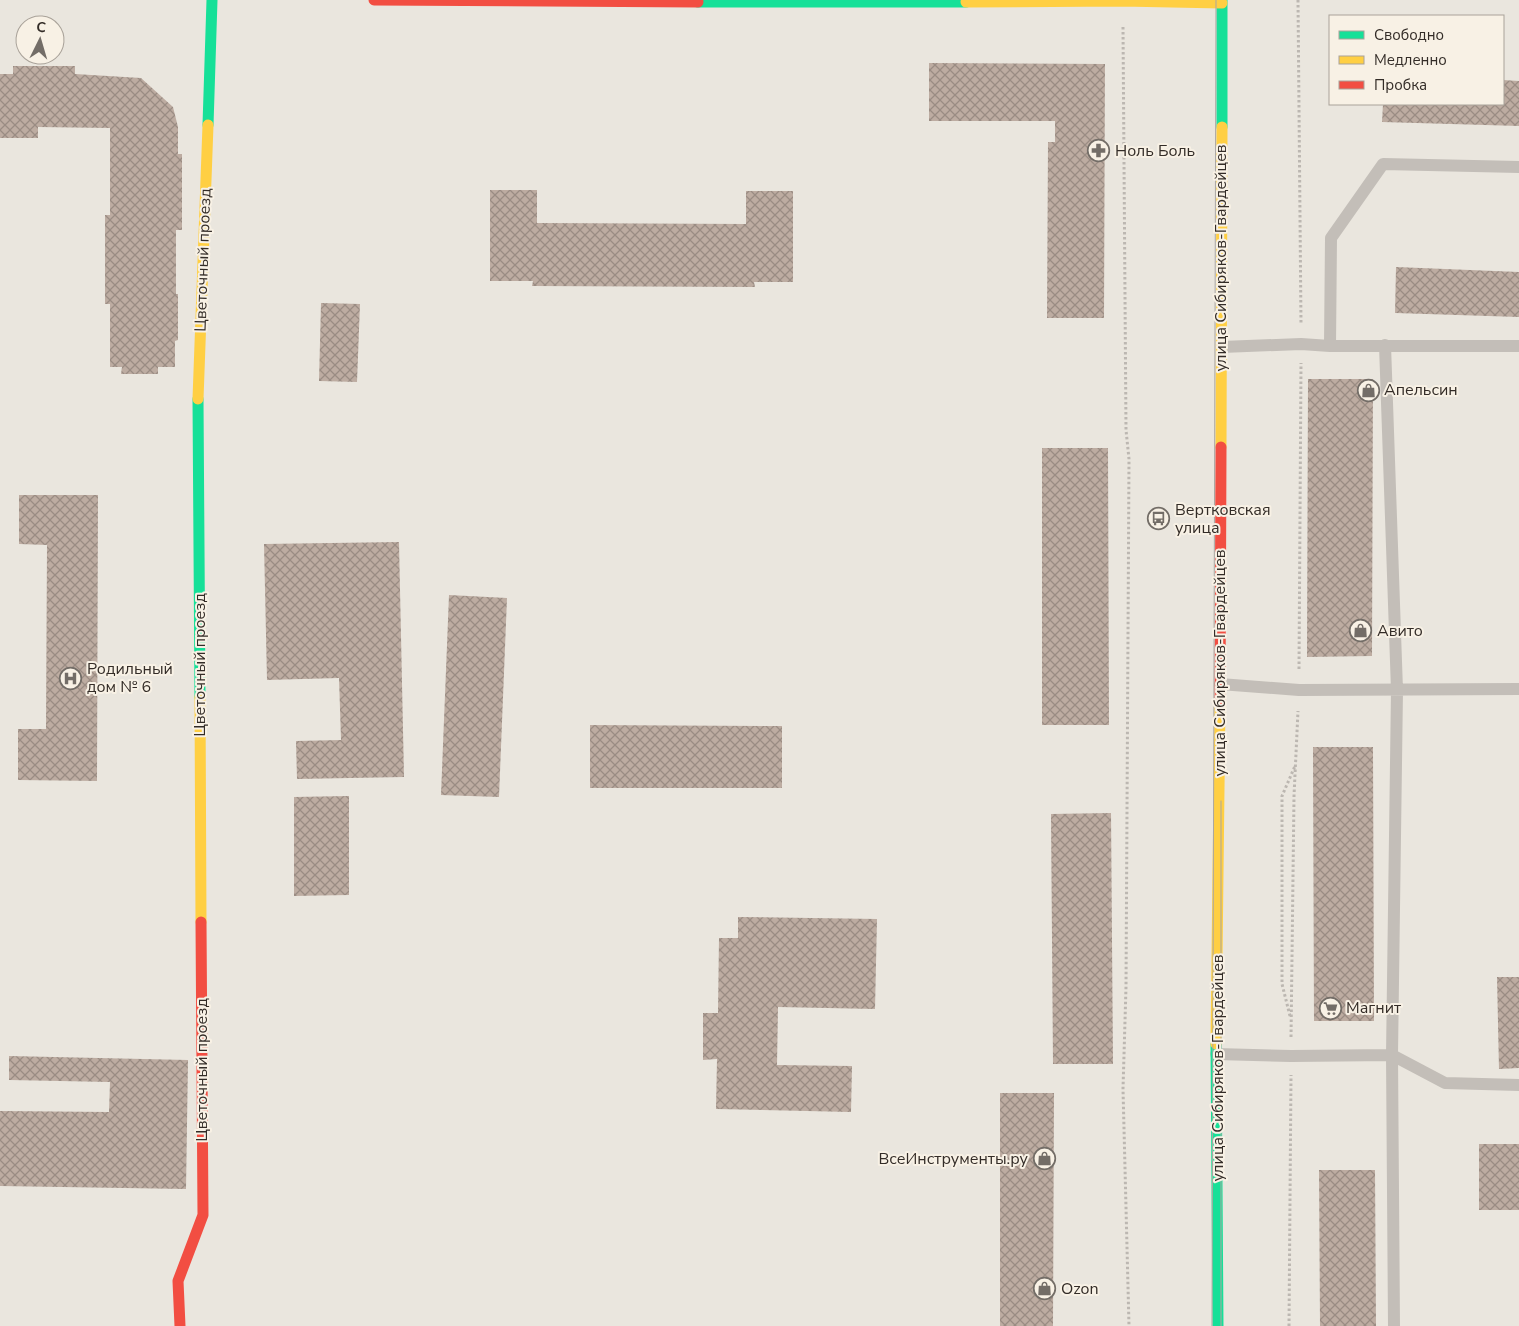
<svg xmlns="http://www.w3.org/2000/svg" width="1519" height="1326" viewBox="0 0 1519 1326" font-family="'Nunito Sans',sans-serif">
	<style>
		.building { fill: url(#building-cross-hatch) }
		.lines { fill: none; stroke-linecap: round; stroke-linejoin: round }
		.path { stroke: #bcb7b1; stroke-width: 3; stroke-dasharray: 2.5 2.5; stroke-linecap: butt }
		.lane { stroke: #c3beb8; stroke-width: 12 }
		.fast { stroke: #16e098; stroke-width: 11 }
		.slow { stroke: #ffcf43; stroke-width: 11 }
		.jam { stroke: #f24e42; stroke-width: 11 }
		.tram { stroke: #aba7a2; stroke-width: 1 }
		.labels { text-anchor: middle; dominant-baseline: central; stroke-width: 4; stroke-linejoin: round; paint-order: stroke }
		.poi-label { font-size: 16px; fill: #332c27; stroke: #f8f1e5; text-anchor: start }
		.street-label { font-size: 16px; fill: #332c27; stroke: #f8f1e5 }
	</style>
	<defs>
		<pattern id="building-cross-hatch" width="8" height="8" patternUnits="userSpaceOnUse" patternTransform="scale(1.25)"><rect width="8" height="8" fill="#bdaca1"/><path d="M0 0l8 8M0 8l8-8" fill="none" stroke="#9a8c83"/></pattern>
	</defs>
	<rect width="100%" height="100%" fill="#eae6de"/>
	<path class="building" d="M929 63 1105 64 1104 318H1047L1048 142H1055V121H929Z
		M13 66H75V74L141 78 173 107 178 127V154H182V230H176V294H178V340L175 341V367H158V374H121L122 367H110V304H105V215H110V128L38 127V138H0V74H13Z
		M1503 80 1519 81V126L1382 122 1383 104H1503Z
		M490 190H537V223L746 224V191H793V282H754L755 287 532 286 533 281H490Z
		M1396 267 1519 272V317L1395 313Z
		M321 303 360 304 357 382 319 381Z
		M1308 379H1373L1372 656 1307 657Z
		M1042 448H1108L1109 725H1042Z
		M19 495H98L97 781 18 780V729H46L47 545 19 544Z
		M399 542 404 777 297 779 296 741 341 740 339 678 267 680 264 544Z
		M449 595 507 598 499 797 441 795Z
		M590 725 782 726V788H590Z
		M1313 747H1373L1374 1021H1314Z
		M349 796V895L294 896V797Z
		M1111 813 1113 1064H1053L1051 814Z
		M738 917 877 919 875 1009 778 1007 777 1065 852 1066 851 1112 716 1109 717 1059 703 1060V1013H718L719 938H738Z
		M1497 977H1519V1068L1499 1069Z
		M9 1056 188 1060 186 1189 0 1186V1111L109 1112 110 1082 9 1080Z
		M1000 1093H1054L1053 1326H1000Z
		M1479 1144H1519V1210H1479Z
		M1319 1170H1375L1376 1326H1320Z"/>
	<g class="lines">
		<path class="path" d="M1298 0 1301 324
			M1123 27 1126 430 1129 459 1126 987 1123 1089 1129 1326
			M1299 669 1301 363
			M1290 1016 1282 984V796L1295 766
			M1291 1037 1294 796 1298 711
			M1289 1326 1291 1075"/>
		<path class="lane" d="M1385 345 1397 690 1392 1055 1394 1326
			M1330 346 1331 238 1383 164 1519 167
			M1222 347 1301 344 1330 346H1519
			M1220 684 1299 690 1519 689
			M1216 1054 1291 1056 1392 1055 1445 1083 1519 1085"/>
		<path class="fast" d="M698 2H966
			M208 125 212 0
			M1222 127V0
			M198 399 200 697
			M1216 1044 1218 1326"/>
		<path class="slow" d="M966 2 1122 1 1222 3
			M198 399 208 125
			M1221 447 1222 127
			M200 697 201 922
			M1216 1044 1220 703"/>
		<path class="jam" d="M374 0 698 2
			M1220 703 1221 447
			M180 1326 178 1281 203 1215 201 922"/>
		<path class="tram" d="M1221 801V1326
			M1212 1326 1216 0"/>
	</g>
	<defs>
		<symbol id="pharmacy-ring" viewBox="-11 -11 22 22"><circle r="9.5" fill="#f8f1e5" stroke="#736d67" stroke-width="1.5"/><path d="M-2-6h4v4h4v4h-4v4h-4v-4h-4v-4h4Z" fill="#736d67"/></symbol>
		<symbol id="shop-ring" viewBox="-11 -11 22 22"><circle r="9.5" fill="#f8f1e5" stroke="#736d67" stroke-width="1.5"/><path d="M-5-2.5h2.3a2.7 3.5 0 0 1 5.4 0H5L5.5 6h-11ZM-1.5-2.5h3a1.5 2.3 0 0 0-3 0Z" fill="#736d67"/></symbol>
		<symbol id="bus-ring" viewBox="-11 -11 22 22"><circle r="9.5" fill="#f8f1e5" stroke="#736d67" stroke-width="1.5"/><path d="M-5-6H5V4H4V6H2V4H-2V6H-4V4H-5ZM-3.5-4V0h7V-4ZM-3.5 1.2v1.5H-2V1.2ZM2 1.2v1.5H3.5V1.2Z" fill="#736d67"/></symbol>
		<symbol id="hospital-ring" viewBox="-11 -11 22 22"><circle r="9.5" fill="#f8f1e5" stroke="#736d67" stroke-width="1.5"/><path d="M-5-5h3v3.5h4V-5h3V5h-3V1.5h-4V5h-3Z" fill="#736d67"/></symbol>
		<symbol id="supermarket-ring" viewBox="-11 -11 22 22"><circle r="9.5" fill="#f8f1e5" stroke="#736d67" stroke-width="1.5"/><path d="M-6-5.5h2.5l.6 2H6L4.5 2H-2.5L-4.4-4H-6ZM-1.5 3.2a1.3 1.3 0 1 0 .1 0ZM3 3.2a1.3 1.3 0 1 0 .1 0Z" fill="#736d67"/></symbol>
	</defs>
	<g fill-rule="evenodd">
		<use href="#pharmacy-ring" x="1086" y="138" width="25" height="25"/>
		<use href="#shop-ring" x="1356" y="378" width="25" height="25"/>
		<use href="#bus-ring" x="1146" y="506" width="25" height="25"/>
		<use href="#shop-ring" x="1348" y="618" width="25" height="25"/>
		<use href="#hospital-ring" x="58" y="666" width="25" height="25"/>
		<use href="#supermarket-ring" x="1318" y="996" width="25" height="25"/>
		<use href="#shop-ring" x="1032" y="1146" width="25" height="25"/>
		<use href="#shop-ring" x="1032" y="1276" width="25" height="25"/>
	</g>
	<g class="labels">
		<g class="poi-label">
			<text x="1115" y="151">Ноль Боль</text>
			<text x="1384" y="390">Апельсин</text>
			<text x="1175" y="510">Вертковская<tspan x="1175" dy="18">улица</tspan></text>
			<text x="1377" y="631">Авито</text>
			<text x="87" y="669">Родильный<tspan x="87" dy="18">дом № 6</tspan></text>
			<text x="1346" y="1008">Магнит</text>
			<text x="1028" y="1159" text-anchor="end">ВсеИнструменты.ру</text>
			<text x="1061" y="1289">Ozon</text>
		</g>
		<g class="street-label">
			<text transform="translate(1221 258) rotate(-90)">улица Сибиряков-Гвардейцев</text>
			<text transform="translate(203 260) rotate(-88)">Цветочный проезд</text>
			<text transform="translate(1220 663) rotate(-90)">улица Сибиряков-Гвардейцев</text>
			<text transform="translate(200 665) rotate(-90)">Цветочный проезд</text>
			<text transform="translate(1218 1068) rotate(-90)">улица Сибиряков-Гвардейцев</text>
			<text transform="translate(202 1070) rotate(-90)">Цветочный проезд</text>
		</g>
	</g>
	<rect x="1329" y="15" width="175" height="90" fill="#f8f1e5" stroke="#a9a299"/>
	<rect x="1339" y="31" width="25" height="8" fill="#16e098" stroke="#a9a299"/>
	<text x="1374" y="40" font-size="15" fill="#332c27">Свободно</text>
	<rect x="1339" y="56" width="25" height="8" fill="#ffcf43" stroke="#a9a299"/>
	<text x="1374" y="65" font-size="15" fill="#332c27">Медленно</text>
	<rect x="1339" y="81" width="25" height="8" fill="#f24e42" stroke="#a9a299"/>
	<text x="1374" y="90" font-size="15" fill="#332c27">Пробка</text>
	<g transform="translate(40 40) rotate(5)"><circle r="24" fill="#f8f1e5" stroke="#a9a299"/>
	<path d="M0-4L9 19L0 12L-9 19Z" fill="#736d67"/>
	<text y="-8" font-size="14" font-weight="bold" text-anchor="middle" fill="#332c27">С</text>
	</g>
</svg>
